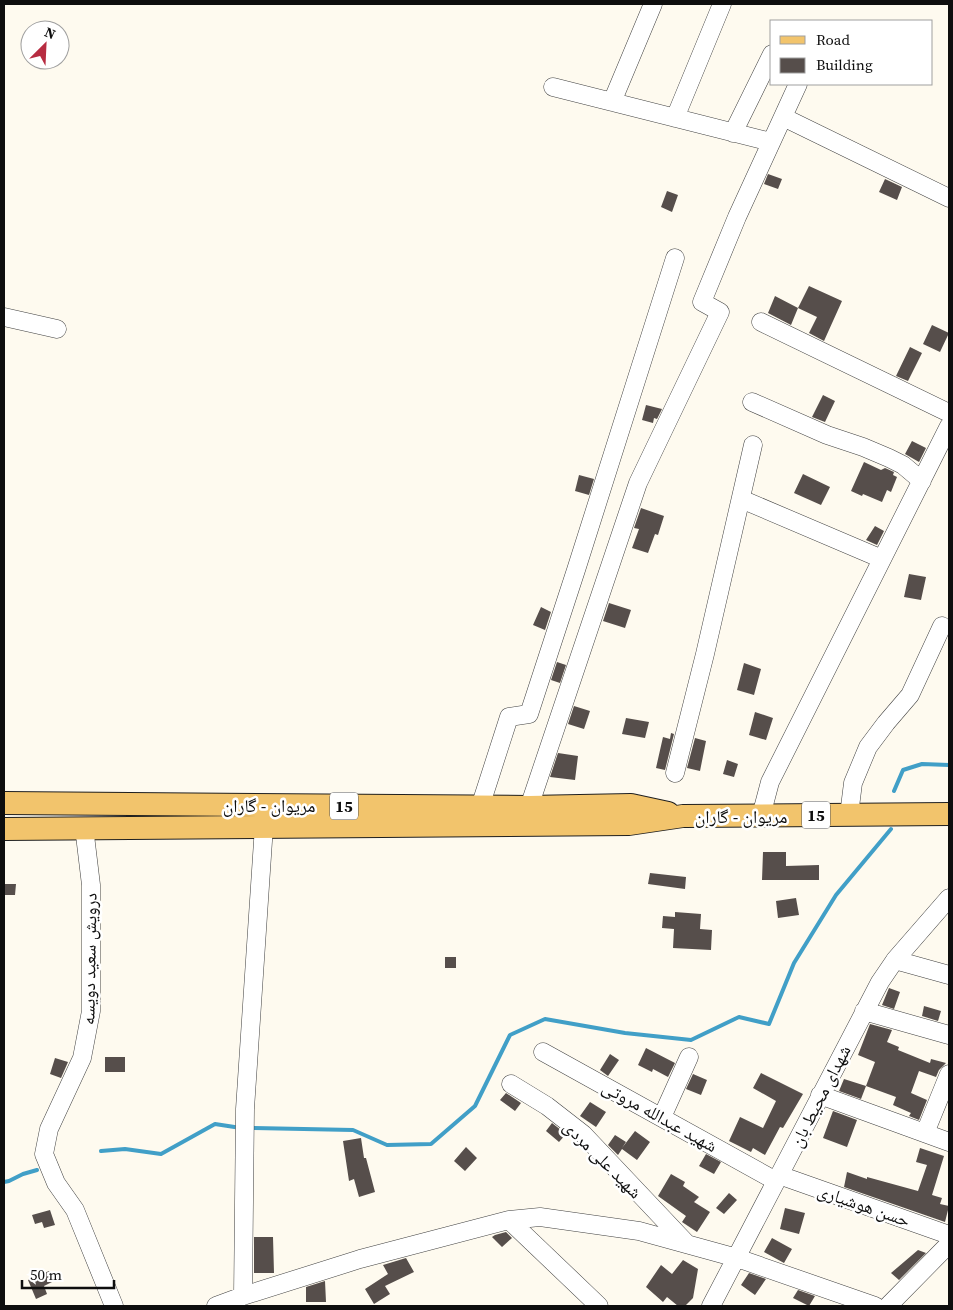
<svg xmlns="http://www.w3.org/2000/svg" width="953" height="1310" viewBox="0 0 953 1310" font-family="'Source Serif 4','Noto Naskh Arabic',serif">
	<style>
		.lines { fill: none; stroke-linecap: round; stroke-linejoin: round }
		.stream { stroke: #419fc7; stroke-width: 4 }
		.building { fill: #564e4b }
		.minor-casing { stroke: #414141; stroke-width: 19 }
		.major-casing { stroke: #1f1f1f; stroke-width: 24 }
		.minor { stroke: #fff; stroke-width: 18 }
		.major { stroke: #f2c46c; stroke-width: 22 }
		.labels { text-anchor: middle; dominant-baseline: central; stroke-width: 5; stroke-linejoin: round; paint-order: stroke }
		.shield { fill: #fff; stroke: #565656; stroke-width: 1 }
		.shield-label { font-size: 16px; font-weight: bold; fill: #0e0e0e }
		.street-label { font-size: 18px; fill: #0e0e0e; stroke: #fff }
	</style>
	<rect width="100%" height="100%" fill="#fefaef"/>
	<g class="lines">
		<path class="stream" d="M894 791 903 770 922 764 949 765
			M250 1128 353 1130 387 1145 431 1144 475 1106 510 1035 545 1019 625 1033 691 1040 739 1017 769 1024 794 963 836 895 891 829
			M101 1151 125 1149 161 1154 215 1124 241 1128
			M4 1182 9 1181 23 1174 37 1170"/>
	</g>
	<path class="building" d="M768 174 782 179 778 189 764 184Z
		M885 179 902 187 897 200 879 192Z
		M667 191 678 195 672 212 661 207Z
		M809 286 842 301 824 341 809 333 817 317 798 308Z
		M775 296 798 308 791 325 768 313Z
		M932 325 949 333 940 352 923 344Z
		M910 347 922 353 908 381 896 376Z
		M823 395 835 401 825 422 812 417Z
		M646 405 662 409 657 419 654 418 653 423 642 420Z
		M912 441 926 448 919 462 905 454Z
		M864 462 881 470 885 468 894 472 893 475 897 477 891 492 887 490 882 502 863 494 862 496 851 491Z
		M803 474 830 487 821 505 794 493Z
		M579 475 594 479 589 495 575 491Z
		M641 508 664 516 658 535 655 534 648 553 632 548 639 529 634 528Z
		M875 526 884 531 877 545 866 540Z
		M909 574 926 577 921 600 904 597Z
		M609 603 631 610 625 628 603 621Z
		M541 607 551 612 545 630 533 625Z
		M557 662 566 665 560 683 551 680Z
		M744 663 761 669 754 695 737 690Z
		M574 706 590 711 584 729 568 724Z
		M755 712 773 718 766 740 749 735Z
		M626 718 649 722 645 738 622 734Z
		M671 733 674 734 665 770 656 768 663 737 670 739Z
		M695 738 706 741 700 771 687 768Z
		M558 753 578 756 575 780 550 777Z
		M727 760 738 764 734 777 723 774Z
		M763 852H786V866L819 865V880H762Z
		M650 873 686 877 685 889 648 884Z
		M4 884H16L15 895H4Z
		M796 898 799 915 778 918 776 901Z
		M675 912 701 914 700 929 712 930 711 950 673 948 674 929 662 928 663 916 675 917Z
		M445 957H456V968H445Z
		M889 988 900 992 894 1009 882 1005Z
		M924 1006 941 1011 938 1021 922 1016Z
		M870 1024 892 1030 887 1042 899 1047 898 1050 930 1063 931 1059 946 1063 939 1070 936 1077 919 1071 911 1093 927 1100 919 1120 909 1116 911 1113 893 1105 896 1097 866 1086 875 1062 858 1055Z
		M646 1048 675 1063 668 1077 653 1069 652 1072 638 1065Z
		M610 1054 619 1060 608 1076 600 1070Z
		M105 1057H125V1072H105Z
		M55 1058 68 1062 61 1078 50 1074Z
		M761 1073 803 1094 783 1128 780 1127 765 1155 753 1148 751 1152 729 1141 740 1117 763 1128 776 1101 753 1088Z
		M693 1074 707 1080 701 1095 686 1089Z
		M844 1079 866 1086 861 1099 839 1091Z
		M506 1093 521 1103 515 1111 500 1100Z
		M590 1102 606 1112 596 1127 580 1116Z
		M833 1111 857 1120 847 1147 823 1138Z
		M552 1123 566 1134 559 1142 546 1131Z
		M635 1131 650 1142 637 1160 622 1149 618 1155 608 1145 615 1135 626 1142 622 1148Z
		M361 1138 364 1158H366L375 1192 359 1197 354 1179 349 1181 343 1141Z
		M466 1147 477 1158 465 1171 454 1161Z
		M920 1148 944 1156 932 1195 942 1198 940 1204 949 1206 945 1222 844 1187 847 1172 867 1179V1177L918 1191 927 1165 916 1162Z
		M706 1154 721 1162 714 1174 699 1166Z
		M671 1174 685 1182 683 1186 699 1197 694 1202 710 1212 697 1232 682 1222 686 1216 658 1196Z
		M729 1193 737 1200 724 1214 716 1208Z
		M785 1208 805 1213 799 1234 780 1229Z
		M50 1210 55 1225 44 1228 42 1222 35 1224 32 1215Z
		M506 1232 512 1238 502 1247 492 1237 495 1235Z
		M254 1237H273L274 1273H254Z
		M772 1238 792 1249 784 1263 764 1252Z
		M918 1250 926 1253 899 1280 891 1273Z
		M406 1258 414 1272 385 1286 390 1294 374 1304 365 1289 388 1274 383 1265Z
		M683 1260 698 1269 693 1298 685 1306H678L667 1297 663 1302 646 1287 661 1265 672 1274Z
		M49 1271 54 1281 44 1286 47 1294 36 1299 28 1280Z
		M749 1273 766 1279 755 1295 741 1285Z
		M325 1281 326 1302H306V1287Z
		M798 1290 815 1296 809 1306 793 1298Z"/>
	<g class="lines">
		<defs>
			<path id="minor" d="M553 87 771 142
				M612 102 653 4
				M783 117 949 198
				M675 118 722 4
				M733 133 772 54
				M4 317 57 329
				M761 322 949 413
				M752 402 827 435 863 447 889 458 903 465 922 481
				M741 499 882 559
				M675 773 705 654 753 445
				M480 807 509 717 529 714 576 570 675 258
				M529 807 638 483 720 312 702 302 737 217 798 84
				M849 815 853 783 868 747 886 723 910 695 942 626
				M761 816 770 782 949 426
				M84 827 91 885V1011L82 1058 49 1129 44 1154 56 1183 75 1210 114 1306
				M895 960 949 975
				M864 1011 949 1035
				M543 1052 776 1181
				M511 1084 547 1106 583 1134 687 1244
				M820 1095 949 1142
				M662 1117 689 1057
				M925 1133 949 1074
				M779 1175 949 1235
				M509 1220 599 1306
				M243 1296 245 1109 264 826
				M216 1306 243 1296 360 1259 509 1220 540 1217 639 1231 737 1258 875 1306
				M711 1306 880 982 895 960 949 898
				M888 1306 949 1244"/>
			<path id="major" d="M4 803 529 807 631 805 668 813
				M4 829 629 824 683 816 949 814"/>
		</defs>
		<use href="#minor" class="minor-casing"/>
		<use href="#major" class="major-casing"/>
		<use href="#minor" class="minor"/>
		<use href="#major" class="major"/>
	</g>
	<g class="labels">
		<g class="shield">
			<rect x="330" y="792.5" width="28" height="27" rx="4"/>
			<rect x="802" y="801.5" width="28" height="27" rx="4"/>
		</g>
		<g class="shield-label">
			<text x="344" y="806">15</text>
			<text x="816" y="815">15</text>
		</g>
		<g class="street-label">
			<text x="269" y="805">مریوان - گاران</text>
			<text x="741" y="816">مریوان - گاران</text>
			<text transform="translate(89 959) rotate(-89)">درویش سعید دویسه</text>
			<text transform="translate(820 1096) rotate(-63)">شهدای محیط بان</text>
			<text transform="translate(660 1116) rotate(29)">شهید عبدالله مروتی</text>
			<text transform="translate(603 1159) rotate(45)">شهید علی مردی</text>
			<text transform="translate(864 1205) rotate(19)">حسن هوشیاری</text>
		</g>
	</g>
	<rect width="953" height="1310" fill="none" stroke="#0e0e0e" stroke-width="10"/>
	<rect x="770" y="20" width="162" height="65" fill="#ffffff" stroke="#9f9f9f"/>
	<rect x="780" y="36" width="25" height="8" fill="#f2c46c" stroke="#9f9f9f"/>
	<text x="816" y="45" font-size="15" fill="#0e0e0e">Road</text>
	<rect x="780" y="58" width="25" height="15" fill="#564e4b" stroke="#9f9f9f"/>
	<text x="816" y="70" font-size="15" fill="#0e0e0e">Building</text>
	<g transform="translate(45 45) rotate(24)"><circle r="24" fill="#ffffff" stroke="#9f9f9f"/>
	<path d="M0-4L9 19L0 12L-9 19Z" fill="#b72c41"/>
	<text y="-8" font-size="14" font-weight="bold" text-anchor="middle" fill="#0e0e0e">N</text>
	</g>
	<path d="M22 1280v8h92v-8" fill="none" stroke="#0e0e0e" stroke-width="2.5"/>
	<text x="30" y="1280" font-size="15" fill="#0e0e0e" stroke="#ffffff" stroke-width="4" paint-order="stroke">50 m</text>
</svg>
